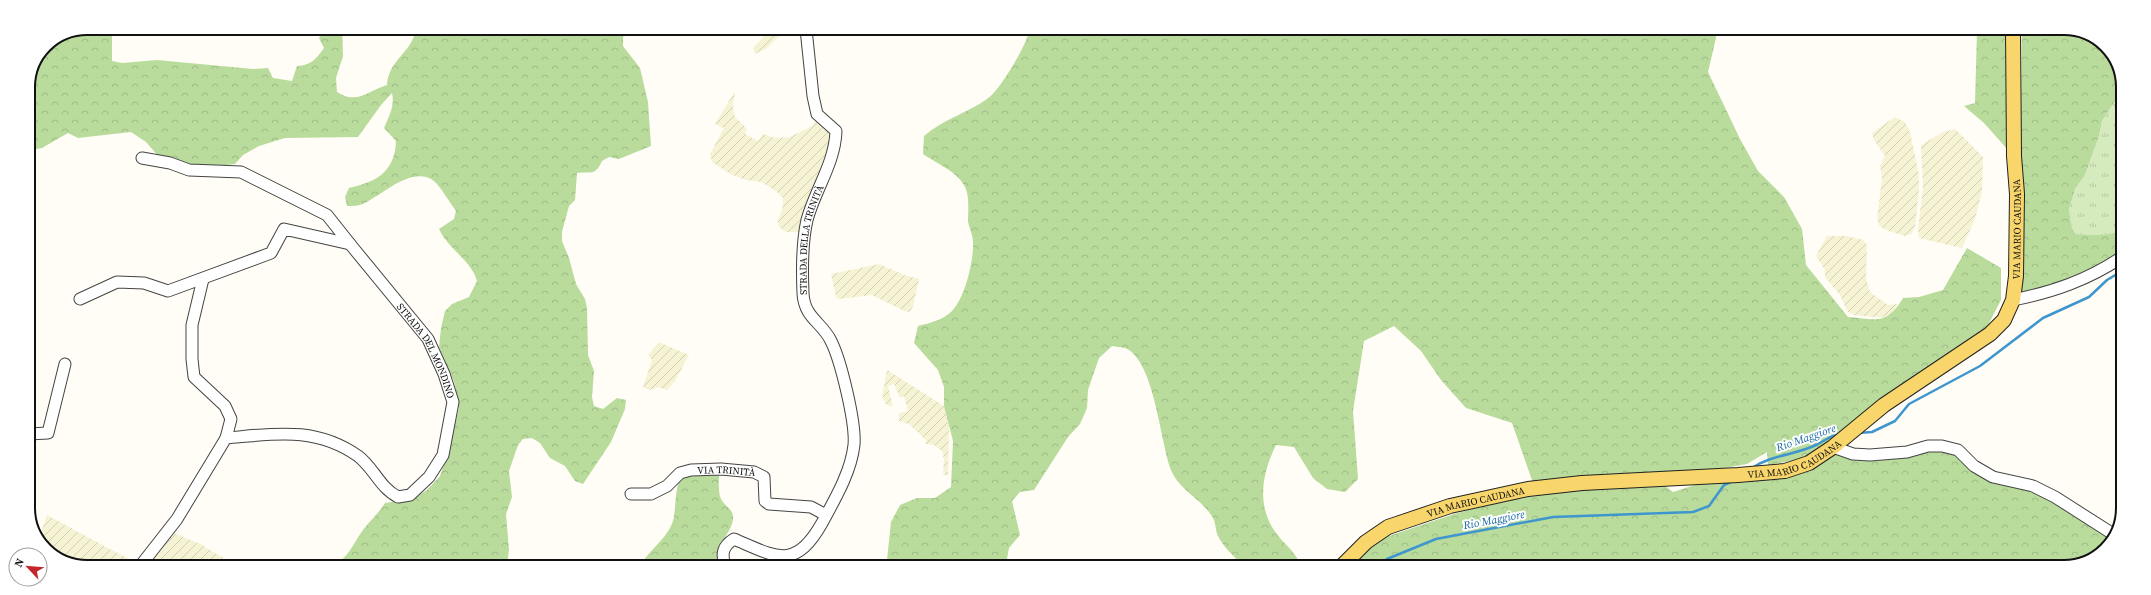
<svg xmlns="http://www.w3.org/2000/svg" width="2151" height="595" viewBox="0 0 2151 595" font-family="'Source Serif 4',serif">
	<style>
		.farmland { fill: url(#farmland-furrows) }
		.grass { fill: url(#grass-tufts) }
		.forest { fill: url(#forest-crowns) }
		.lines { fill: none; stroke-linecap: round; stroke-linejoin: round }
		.stream { stroke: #3f96cf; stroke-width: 2.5 }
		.minor-casing { stroke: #444; stroke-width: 13 }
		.major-casing { stroke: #222; stroke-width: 16 }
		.minor { stroke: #fff; stroke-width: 11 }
		.major { stroke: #f9d66b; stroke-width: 14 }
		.labels { text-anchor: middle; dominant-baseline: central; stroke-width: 4; stroke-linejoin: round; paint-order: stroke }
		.street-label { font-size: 10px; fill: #111; stroke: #fff }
		.water-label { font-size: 11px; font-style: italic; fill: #1768a6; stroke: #fff }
		.rim { fill: none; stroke: #111; stroke-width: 2 }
	</style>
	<defs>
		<pattern id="farmland-furrows" width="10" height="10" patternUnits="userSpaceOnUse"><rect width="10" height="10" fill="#f6f3d4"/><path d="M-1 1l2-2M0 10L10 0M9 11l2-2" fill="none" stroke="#d2cfb5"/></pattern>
		<pattern id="grass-tufts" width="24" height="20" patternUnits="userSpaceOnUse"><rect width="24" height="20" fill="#d5ebbd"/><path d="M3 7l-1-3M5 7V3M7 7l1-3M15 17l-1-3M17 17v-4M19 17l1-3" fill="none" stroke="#b6c8a1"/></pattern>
		<pattern id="forest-crowns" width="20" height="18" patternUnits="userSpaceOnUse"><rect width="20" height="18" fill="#b9dc9c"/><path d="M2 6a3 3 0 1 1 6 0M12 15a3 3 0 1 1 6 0" fill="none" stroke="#9ebc85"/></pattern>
	</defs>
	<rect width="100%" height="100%" fill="#fffdf5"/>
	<path class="farmland" d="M771 29H786L767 48 755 54 753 48Z
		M735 91 733 106 735 117 747 129 745 134 758 141 763 134 775 138 790 137 812 126 815 121 828 130 831 137 828 154 803 212 801 232H786L779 227 778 221 783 206V198L776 191 761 182 746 180 730 174 712 162 710 154 724 128 715 124Z
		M1895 117 1905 122 1910 132 1919 175V190L1915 227 1911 234 1904 236 1884 229 1879 225 1877 220 1882 177 1880 166 1885 156 1874 140 1872 133Z
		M1955 129 1983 157 1982 191 1975 219 1962 248 1919 238 1918 230 1923 186 1921 145 1943 132Z
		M1827 236H1847L1863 240 1867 245 1866 279 1870 292 1888 305 1898 304 1891 314 1883 317H1873L1853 315 1847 311 1840 295 1825 277V270L1816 256Z
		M879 264 904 275 919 279 913 307 909 312 904 311 872 295 839 299 836 297 831 274Z
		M659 342 689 355 675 381 667 390 658 387 649 390 643 387 652 360 648 355Z
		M887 370 944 406 949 426 948 476 943 474 944 459 942 451 934 445 926 444V440L909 424 899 421V413L908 411 904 396 900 398 894 384 888 386 893 407 886 404 882 396Z
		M47 515 106 547 137 563 136 565H72L43 547 39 538Z
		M174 533 200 544 222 557 229 565H149Z"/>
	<path class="grass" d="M2123 89 2122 223 2119 232 2101 235H2077L2072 229 2069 210 2075 189 2085 175 2099 136 2102 121Z"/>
	<path class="forest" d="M88 28H110L112 37V61L122 63 157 60 253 69 268 68 273 78 292 81 297 66C312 65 316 59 324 48L319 38 326 28H342L343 56 336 78 337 92C358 105 367 91 387 85 388 68 399 59 409 46 412 41 415 34 418 28L626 29 623 38V46L640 68 648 102 651 146 619 159 609 157 602 161C595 177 590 171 577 173L575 200 569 206 562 232V241L569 258 576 284 585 299 587 308 588 355 594 371 592 397 594 406 603 409 617 398 626 400 625 409 611 442 583 484 575 481 565 466 550 458 540 443 532 438 523 439 518 445 509 471 512 497 506 514 509 550 507 565H335C352 554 354 540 367 525 373 518 380 511 385 503L412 499 427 490 440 476 446 459 459 408 454 382 439 347 441 328 445 311 452 304 469 297 477 281C471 260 448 249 439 229L454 219 456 211C450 203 440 186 434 181 413 165 383 194 365 203 359 206 353 206 347 206L345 197 349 188C376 182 395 172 396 141L384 128C389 116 395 106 392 93L381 105 358 137 285 138 259 146 243 155 235 164 192 169 159 157 146 142 131 132 78 138 68 133 42 148 28 151V87L46 45Z
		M1030 29 1715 30 1716 38 1708 72 1740 139 1758 171 1784 197 1802 229 1806 265 1848 317C1877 319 1886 326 1903 298L1919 297 1943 290 1967 248 2001 268V300L1985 331 1825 446 1798 460 1768 465 1767 452 1747 464 1708 471 1533 483 1512 423 1466 408 1441 380 1421 351 1394 326 1364 341 1353 411 1358 479 1345 492 1327 489 1313 478 1294 447 1276 445C1263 471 1256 503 1274 530 1282 543 1296 551 1301 566H1243C1235 557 1223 547 1218 536 1215 530 1216 523 1213 518 1202 499 1179 490 1171 470 1160 440 1155 368 1129 350 1125 347 1117 347 1112 346L1099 358 1088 390 1087 408 1080 424 1068 437 1034 490 1020 492 1012 501 1020 535 1009 548 1006 564 1008 566H898L887 560 891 522 900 505 917 498H935L951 487 953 441 944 406V387L938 370 914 343 918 326C930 323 943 320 952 311 965 298 974 260 973 242 973 235 969 228 968 221 968 210 970 195 964 185 955 170 937 164 923 154L924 136C945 118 966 114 987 99 1000 91 1027 44 1030 29Z
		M1977 30H2009L2008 150 1984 123 1964 106 1975 103Z
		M2022 30H2079L2108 48 2123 83V89L2102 121 2099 136 2085 175 2075 189 2069 210 2072 229 2077 235H2101L2119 232 2122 223V250L2074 281 2019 294Z
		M1938 450 1956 454 2015 485 2043 496 2111 538 2100 555 2064 567 1528 566 1503 560 1502 566H1349L1380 539 1454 514 1517 497 1563 491 1664 485 1673 492 1698 484 1759 480 1834 452Z
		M691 474H719C719 481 718 493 721 499 725 507 734 509 733 519 731 537 711 546 719 566H640C649 550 667 539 673 521 676 511 675 482 682 476 684 475 688 474 691 474Z"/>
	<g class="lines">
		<path class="stream" d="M1858 433 1872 432 1895 421 1909 404 1980 366 2043 318 2089 297 2107 280 2122 271
			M1752 468C1771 455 1795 455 1816 445 1825 441 1832 434 1841 434
			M1378 566 1387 559 1436 539 1553 517 1693 512 1709 506 1724 485 1731 482"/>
		<defs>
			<g id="minor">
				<path d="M142 158 170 163 189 170 241 172 327 215 350 244"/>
				<path d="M203 279 192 325V359L194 377 225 406 231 419 226 438"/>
				<path id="s1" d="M80 299 117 282 144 283 168 291 271 253 284 229 350 244 428 339 444 374 453 402 443 455 429 477 410 495 398 497C380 488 374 468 358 456 315 426 274 434 226 438L177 519 141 565"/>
				<path d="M2013 300C2053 292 2088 280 2122 257"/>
				<path d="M28 434 48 433 65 364"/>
				<path d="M1833 447 1853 454 1870 455 1907 452 1928 446H1942L1958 450 1974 466 1993 477 2033 486 2055 497 2113 534"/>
				<path id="s2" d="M631 494H651L667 486 680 473 691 470 721 469 754 472 764 477 765 501 769 504 811 507 826 515"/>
				<path id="s3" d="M725 566C721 553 723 546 734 539 776 557 795 571 822 523 835 499 851 472 854 445 856 423 841 361 831 341 822 322 804 318 803 293 802 270 802 242 807 220 815 190 835 163 836 131L817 114 813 96 806 29"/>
			</g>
			<g id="major">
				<path id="s4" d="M1342 566 1366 542 1388 527 1450 506 1528 489 1582 483 1738 475 1785 471 1809 463 1833 447 1884 405 1990 334 2004 320 2013 300 2016 276 2017 194 2014 156 2013 30"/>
			</g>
		</defs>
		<use href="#minor" class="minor-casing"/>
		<use href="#major" class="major-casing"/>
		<use href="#minor" class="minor"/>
		<use href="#major" class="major"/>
	</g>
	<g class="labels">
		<g class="street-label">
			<text stroke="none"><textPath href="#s4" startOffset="824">VIA MARIO CAUDANA</textPath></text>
			<text stroke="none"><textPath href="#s3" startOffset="440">STRADA DELLA TRINITÀ</textPath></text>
			<text stroke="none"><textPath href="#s1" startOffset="430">STRADA DEL MONDINO</textPath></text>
			<text stroke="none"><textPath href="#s4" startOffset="476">VIA MARIO CAUDANA</textPath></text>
			<text stroke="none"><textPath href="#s2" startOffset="103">VIA TRINITÀ</textPath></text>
			<text stroke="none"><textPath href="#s4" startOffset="152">VIA MARIO CAUDANA</textPath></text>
		</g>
		<g class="water-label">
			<text transform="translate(1806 438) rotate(-19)">Rio Maggiore</text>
			<text transform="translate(1494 520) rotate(-11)">Rio Maggiore</text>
		</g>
	</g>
	<path d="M0 0H2151V595H0ZM87 35H2064A52 52 0 0 1 2116 87V508A52 52 0 0 1 2064 560H87A52 52 0 0 1 35 508V87A52 52 0 0 1 87 35Z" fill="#fff" fill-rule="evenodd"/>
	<path class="rim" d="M87 35H2064A52 52 0 0 1 2116 87V508A52 52 0 0 1 2064 560H87A52 52 0 0 1 35 508V87A52 52 0 0 1 87 35Z"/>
	<g transform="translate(28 567) rotate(296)"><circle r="19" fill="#ffffff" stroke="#a0a0a0"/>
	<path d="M0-3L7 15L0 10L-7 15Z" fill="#c4262e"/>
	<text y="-6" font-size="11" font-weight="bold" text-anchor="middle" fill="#111111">N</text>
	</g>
</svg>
